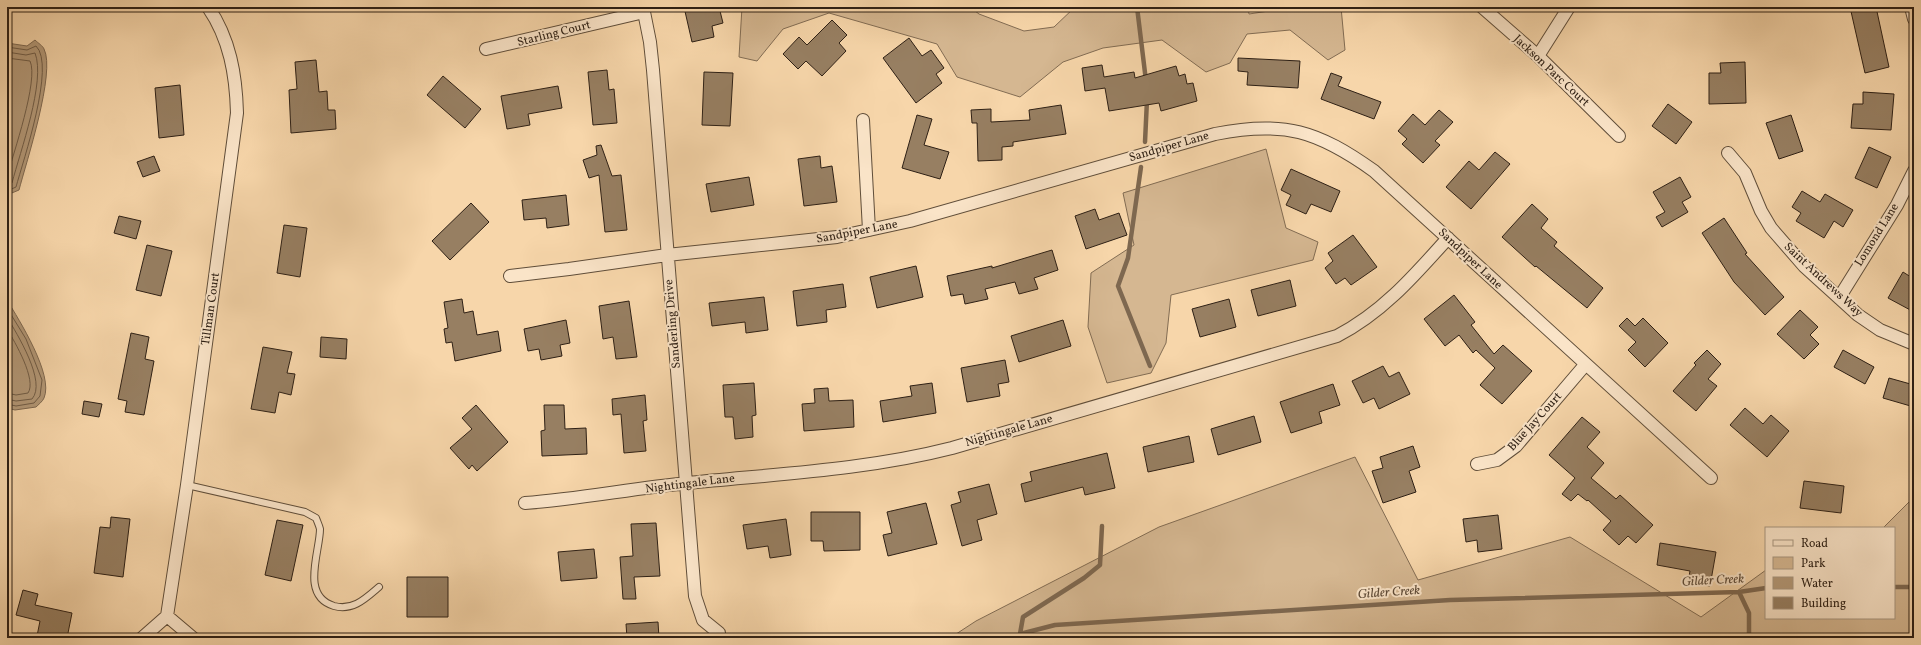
<svg xmlns="http://www.w3.org/2000/svg" width="1921" height="645" viewBox="0 0 1921 645" font-family="Vollkorn,serif">
	<style>
		.green { fill: #d5b791; stroke: #826c53 }
		.water { fill: #b39877; stroke: #7e6850 }
		.lines { fill: none; stroke-linecap: round; stroke-linejoin: round }
		.shore { stroke: #705c46; stroke-width: 1 }
		.stream { stroke: #7e6850; stroke-width: 4.5 }
		.building { fill: #977f62; stroke: #2e2015 }
		.lane-casing { stroke: #604e3a; stroke-width: 8 }
		.street-casing { stroke: #604e3a; stroke-width: 14 }
		.lane { stroke: #fae4c8; stroke-width: 6 }
		.street { stroke: #fae4c8; stroke-width: 12 }
		.labels { text-anchor: middle; dominant-baseline: central; stroke-width: 4; stroke-linejoin: round; paint-order: stroke }
		.street-label { font-size: 12px; fill: #2e2015; stroke: #fae4c8 }
		.water-label { font-size: 13px; font-style: italic; fill: #5d4a37; stroke: #fae4c8 }
	</style>
	<rect width="100%" height="100%" fill="#f7d6aa"/>
	<filter id="stains"><feTurbulence type="fractalNoise" baseFrequency=".005" numOctaves="4"/><feColorMatrix values="0 0 0 0 .2 0 0 0 0 .09 0 0 0 0 .02 0 0 0 .5 -.17"/></filter>
	<radialGradient id="worn" r=".72"><stop offset=".6" stop-color="#630" stop-opacity="0"/><stop offset="1" stop-color="#630" stop-opacity=".3"/></radialGradient>
	<path class="green" d="M742 7H970L979 14 1024 31 1054 27 1075 7H1248L1249 14 1295 7H1341L1345 50 1328 60 1290 30 1247 34 1230 63 1206 72 1162 40 1103 48 1063 62 1020 97 957 77 937 44 829 13 783 29 757 61 739 57Z
		M1266 149 1286 228 1318 242 1313 260 1171 295 1166 343 1151 373 1107 383 1088 327 1091 273 1134 245 1123 193Z
		M1355 457 1418 580 1570 537 1701 617 1766 570V618H1894V528H1883L1914 497V635L1906 638H950L976 621 1159 527Z"/>
	<path class="water" d="M35 40C38 43 43 46 44 49 56 72 26 163 19 190L7 195V43L27 46Z
		M7 300C19 320 54 375 44 398 43 401 38 405 36 407L15 410 7 408Z"/>
	<g class="lines">
		<path class="shore" d="M7 47 27 50 36 46C56 65 23 161 16 187L7 191
			M7 52 26 55 35 53C46 81 20 152 12 183L7 186
			M7 58 30 61C39 80 13 154 7 177
			M7 308 26 339 42 380 40 396 34 403 16 406 7 404
			M7 317C17 334 47 382 32 399L16 401 7 399
			M7 329C15 342 37 380 28 393L16 395 7 393"/>
		<path class="stream" d="M1137 7 1146 81
			M1145 142 1147 100
			M1141 167 1128 258 1118 286 1150 366
			M1894 587H1914
			M1739 592 1749 613V638
			M1020 634 1023 617 1084 578 1100 565 1102 526
			M1017 638 1020 634 1055 625 1450 600 1739 592 1766 588"/>
	</g>
	<path class="building" d="M684 7H719L723 23 712 26 714 37 692 42Z
		M1850 7H1876L1889 67 1865 73Z
		M832 20 847 35 839 43 846 51 822 76 806 61 798 69 783 54 799 37 807 45Z
		M909 38 922 56 931 50 944 68 936 74 942 83 916 103 883 58Z
		M1238 58 1300 61 1298 88 1247 85 1248 72 1238 71Z
		M316 60 319 92 327 91 328 110H335L336 129 291 133 289 90 297 89 295 62Z
		M1745 62 1746 103 1709 104V73H1721L1720 63Z
		M1102 65 1104 77 1134 72 1135 78 1176 66 1179 76 1185 74 1187 84 1193 83 1197 101 1161 111 1159 103 1109 111 1105 88 1085 91 1082 68Z
		M607 70 609 90 614 89 617 123 593 125 588 72Z
		M704 72 733 73 730 126 702 125Z
		M1331 73 1342 77 1338 86 1381 102 1374 119 1321 99Z
		M443 76 481 109 465 128 427 95Z
		M180 85 184 135 159 138 155 88Z
		M558 86 562 108 528 114 530 125 507 129 501 96Z
		M1863 92 1894 94 1891 130 1851 128 1853 104H1863Z
		M1668 104 1692 122 1676 144 1652 126Z
		M1061 105 1066 134 1013 142V146L1002 147V160L978 161 977 123H972L971 110 991 109V122L1030 120 1029 110Z
		M1439 110 1453 122 1435 141 1440 145 1423 163 1402 144 1407 139 1398 131 1413 114 1425 125Z
		M917 115 932 119 924 145 949 152 940 179 902 168Z
		M1791 115 1803 151 1779 159 1766 123Z
		M601 145 612 176 621 175 627 230 605 232 599 175 589 178 583 160 597 155 596 146Z
		M1869 147 1891 157 1877 188 1855 178Z
		M1495 152 1510 164 1471 209 1446 187 1469 161 1479 170Z
		M154 156 160 171 143 177 137 162Z
		M820 156 821 168 832 166 837 202 804 206 798 159Z
		M1291 169 1340 191 1331 212 1311 204 1306 214 1286 205 1291 195 1281 190Z
		M749 177 754 205 711 212 706 184Z
		M1680 177 1691 197 1682 202 1688 212 1662 227 1656 217 1665 212 1653 192Z
		M1802 191 1820 202 1825 194 1853 210 1843 227 1834 221 1824 238 1796 221 1801 213 1792 207Z
		M566 195 569 225 547 228 546 218 524 220 522 200Z
		M471 203 489 222 450 260 432 241Z
		M1532 204 1548 219 1541 228 1557 242 1554 246 1603 288 1587 308 1536 266 1535 267 1502 237Z
		M1095 209 1099 220 1119 213 1127 235 1086 249 1075 216Z
		M119 216 141 221 136 239 114 233Z
		M1724 218 1747 253 1745 254 1784 297 1765 315 1734 282 1702 233Z
		M284 225 307 228 300 277 277 273Z
		M1353 235 1377 267 1351 285 1345 278 1336 284 1325 268 1333 261 1328 253Z
		M147 245 172 251 161 296 136 290Z
		M1052 250 1058 270 1034 278 1038 289 1019 294 1015 282 985 289 988 299 965 304 963 294 951 296 947 276 992 266V268Z
		M916 266 923 297 877 308 870 277Z
		M1903 272 1914 279V312L1888 298Z
		M1290 280 1296 306 1258 316 1251 290Z
		M843 284 846 307 826 310 827 322 797 326 793 291Z
		M1454 295 1475 322 1471 325 1494 354 1503 345 1532 371 1502 404 1480 385 1495 368 1476 350 1473 353 1459 335 1445 346 1424 319Z
		M764 297 768 330 746 333 745 322 712 326 709 303Z
		M462 299 464 313 473 311 477 335 498 331 501 351 455 361 452 342 446 343 444 329 448 328 444 302Z
		M1229 299 1236 327 1200 337 1192 309Z
		M629 301 637 357 616 359 613 337 603 339 599 306Z
		M1800 310 1818 327 1810 335 1819 344 1804 359 1777 334Z
		M1627 318 1635 326 1643 318 1668 343 1645 367 1628 350 1636 342 1619 326Z
		M566 320 570 343 560 345 562 356 541 360 539 349 528 351 524 329Z
		M1063 320 1071 346 1019 362 1011 336Z
		M131 333 149 337 145 359 154 361 144 415 125 412 127 401 118 399Z
		M321 337 347 339 346 359 320 357Z
		M263 347 292 352 287 373 295 374 291 395 279 392 275 413 251 409Z
		M1707 350 1721 364 1708 379 1717 386 1696 411 1673 391 1696 365 1694 363Z
		M1843 350 1874 367 1865 384 1834 367Z
		M1005 360 1009 382 998 384 1000 396 967 402 961 368Z
		M1383 366 1389 377 1399 372 1410 394 1379 409 1374 398 1363 403 1352 381Z
		M1889 378 1914 385V407L1883 398Z
		M754 383 756 415 752 416 753 437 735 439 733 417H725L723 385Z
		M932 383 936 413 883 422 880 401 912 396 910 386Z
		M1333 384 1340 405 1319 412 1322 423 1291 433 1280 402Z
		M828 388 829 401 853 400 854 427 804 431 802 404 815 403 814 389Z
		M645 395 647 420 643 421 646 451 624 453 621 414 613 415 612 399Z
		M84 401 102 404 99 417 82 414Z
		M476 405 508 442 477 471 472 465 469 469 450 448 472 429 462 418Z
		M544 405H564L565 429 586 428 587 454 542 456 541 431 545 430Z
		M1745 408 1763 424 1771 415 1789 431 1767 457 1730 425Z
		M1254 416 1261 442 1218 455 1211 429Z
		M1582 417 1600 432 1587 447 1604 463 1591 478 1616 499 1620 495 1653 525 1636 543 1628 536 1619 545 1603 530 1611 521 1588 500 1587 501 1578 494 1571 501 1562 494 1575 478 1549 455Z
		M1189 436 1194 462 1148 472 1143 447Z
		M1413 446 1420 467 1409 471 1416 492 1383 503 1372 471 1383 468 1380 457Z
		M1107 453 1115 488 1085 495 1083 487 1025 502 1021 484 1032 481 1030 472Z
		M1804 481 1844 486 1841 513 1800 508Z
		M989 484 997 514 977 520 982 540 962 546 951 505 961 502 958 492Z
		M926 503 937 544 888 556 883 535 892 533 887 512Z
		M811 512H860V550L824 551 823 541H811Z
		M1498 515 1502 549 1478 552 1477 540 1466 542 1463 519Z
		M111 517 130 519 123 577 94 573 100 527 110 528Z
		M786 519 791 555 770 558 768 546 747 549 743 525Z
		M277 520 303 525 291 581 265 575Z
		M656 523 660 576 634 577 636 599H623L620 557 633 556 631 524Z
		M1660 543 1716 552 1710 586 1688 582 1690 571 1657 565Z
		M594 549 597 578 561 581 558 552Z
		M407 577H448V617H407Z
		M23 590 38 594 35 605 72 613 67 638 37 636 40 621 16 615Z
		M658 622 659 638H627L626 624Z"/>
	<g class="lines">
		<defs>
			<path id="lane" d="M187 485 305 512 316 518C317 521 319 525 320 529 320 552 300 596 334 606 353 611 365 599 379 587"/>
			<path id="street" d="M643 7 650 42 653 70 695 596 703 620 719 633
				M1482 7 1538 56 1619 136
				M1911 7 1914 19
				M486 49 644 12
				M1538 56 1569 7
				M863 120 869 230
				M1728 153 1745 173 1761 211 1771 228 1804 266 1858 315 1880 330 1914 344
				M510 276 569 269 667 255 837 237 910 221 1215 134C1284 120 1318 131 1374 171L1711 478
				M1839 298 1897 205 1914 171
				M1477 464 1497 460 1516 446 1585 365
				M525 503C580 499 634 488 688 483 776 474 866 470 952 448L1337 336C1382 313 1414 276 1448 238
				M167 616 187 485 237 113C236 75 230 39 208 7
				M142 638 167 616 193 638"/>
		</defs>
		<use href="#lane" class="lane-casing"/>
		<use href="#street" class="street-casing"/>
		<use href="#lane" class="lane"/>
		<use href="#street" class="street"/>
	</g>
	<g class="labels">
		<g class="street-label">
			<text transform="translate(554 34) rotate(-14)">Starling Court</text>
			<text transform="translate(1551 71) rotate(43)">Jackson Parc Court</text>
			<text transform="translate(1169 147) rotate(-16)">Sandpiper Lane</text>
			<text transform="translate(857 232) rotate(-11)">Sandpiper Lane</text>
			<text transform="translate(1877 235) rotate(-58)">Lomond Lane</text>
			<text transform="translate(1470 259) rotate(43)">Sandpiper Lane</text>
			<text transform="translate(1823 280) rotate(43)">Saint Andrews Way</text>
			<text transform="translate(211 309) rotate(-82)">Tillman Court</text>
			<text transform="translate(673 324) rotate(-95)">Sanderling Drive</text>
			<text transform="translate(1535 422) rotate(-48)">Blue Jay Court</text>
			<text transform="translate(1009 431) rotate(-16)">Nightingale Lane</text>
			<text transform="translate(690 484) rotate(-7)">Nightingale Lane</text>
		</g>
		<g class="water-label">
			<text transform="translate(1713 581) rotate(-3)">Gilder Creek</text>
			<text transform="translate(1389 593) rotate(-4)">Gilder Creek</text>
		</g>
	</g>
	<rect width="1921" height="645" fill="none" stroke="#f7d6aa" stroke-width="24"/>
	<rect x="8" y="8" width="1905" height="629" fill="none" stroke="#2e2015" stroke-width="2"/>
	<rect x="12" y="12" width="1897" height="621" fill="none" stroke="#2e2015"/>
	<rect x="1765" y="527" width="130" height="92" fill="#fae4c8" stroke="#a89680"/>
	<rect x="1773" y="540" width="20" height="6" fill="#fae4c8" stroke="#a89680"/>
	<text x="1801" y="547" font-size="12" fill="#2e2015">Road</text>
	<rect x="1773" y="557" width="20" height="12" fill="#d5b791" stroke="#a89680"/>
	<text x="1801" y="567" font-size="12" fill="#2e2015">Park</text>
	<rect x="1773" y="577" width="20" height="12" fill="#b39877" stroke="#a89680"/>
	<text x="1801" y="587" font-size="12" fill="#2e2015">Water</text>
	<rect x="1773" y="597" width="20" height="12" fill="#977f62" stroke="#a89680"/>
	<text x="1801" y="607" font-size="12" fill="#2e2015">Building</text>
	<rect width="100%" height="100%" filter="url(#stains)"/>
	<rect width="100%" height="100%" fill="url(#worn)"/>
</svg>
